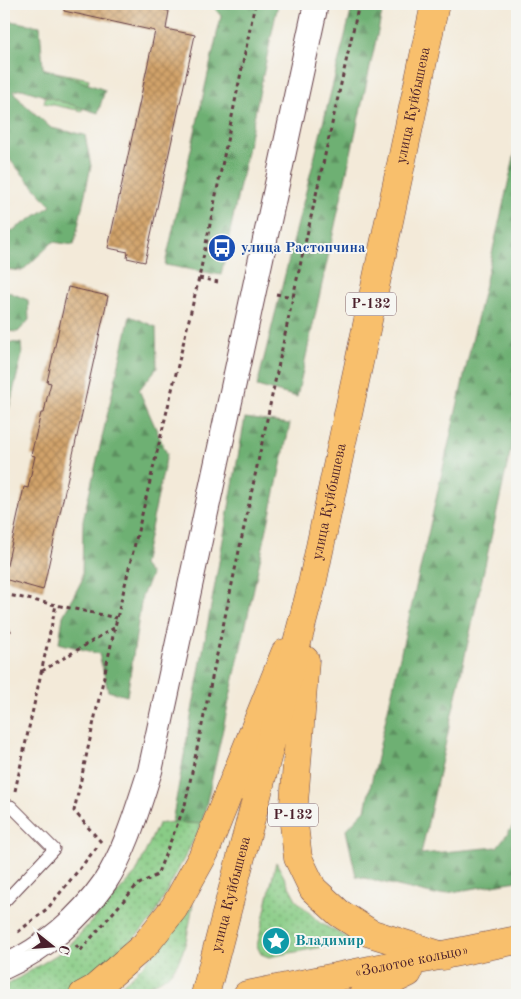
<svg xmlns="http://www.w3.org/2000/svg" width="521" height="999" viewBox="0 0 521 999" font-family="'Old Standard TT',serif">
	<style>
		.green { fill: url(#green-dots); stroke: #6a7658 }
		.forest { fill: url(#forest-firs); stroke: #5c684f }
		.building { fill: url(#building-cross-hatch) }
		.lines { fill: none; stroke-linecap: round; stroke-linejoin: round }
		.service-casing { stroke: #633d45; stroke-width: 13 }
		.minor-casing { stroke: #633d45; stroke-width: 26 }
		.primary-casing { stroke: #633d45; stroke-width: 29 }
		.trunk-casing { stroke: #633d45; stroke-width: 29 }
		.path { stroke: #633d45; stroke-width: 3; stroke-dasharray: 4 4; stroke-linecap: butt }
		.service { stroke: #fff; stroke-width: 11 }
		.minor { stroke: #fff; stroke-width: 24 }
		.primary { stroke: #f8bf6c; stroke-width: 28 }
		.trunk { stroke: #f8bf6c; stroke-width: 28 }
		.labels { text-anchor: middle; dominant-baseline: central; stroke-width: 4; stroke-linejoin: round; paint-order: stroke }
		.shield { fill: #f6f6f2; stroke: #7e6067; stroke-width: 1 }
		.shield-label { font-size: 14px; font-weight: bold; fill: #4a1f2b }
		.street-label { font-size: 15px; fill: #4a1f2b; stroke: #f6f6f2 }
		.transit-label { font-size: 15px; font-weight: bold; fill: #164399; stroke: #f6f6f2; text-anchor: start }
		.culture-label { font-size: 15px; font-weight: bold; fill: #0d838f; stroke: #f6f6f2; text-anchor: start }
	</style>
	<defs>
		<pattern id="green-dots" width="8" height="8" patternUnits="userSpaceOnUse" patternTransform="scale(1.25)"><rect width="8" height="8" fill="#89cc86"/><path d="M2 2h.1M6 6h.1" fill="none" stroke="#72a56e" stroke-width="1.8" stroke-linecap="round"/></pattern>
		<pattern id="forest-firs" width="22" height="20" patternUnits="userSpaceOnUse" patternTransform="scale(1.25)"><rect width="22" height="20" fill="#6eb073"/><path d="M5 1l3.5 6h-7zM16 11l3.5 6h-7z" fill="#5c8f5f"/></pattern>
		<pattern id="building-cross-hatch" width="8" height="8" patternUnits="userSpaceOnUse" patternTransform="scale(1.25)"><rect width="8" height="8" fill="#d1a36a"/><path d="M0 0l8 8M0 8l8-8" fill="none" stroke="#ac8457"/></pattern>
	</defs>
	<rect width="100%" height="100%" fill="#f6f6f2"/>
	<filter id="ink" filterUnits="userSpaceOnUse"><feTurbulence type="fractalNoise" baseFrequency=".02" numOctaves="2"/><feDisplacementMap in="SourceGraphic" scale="10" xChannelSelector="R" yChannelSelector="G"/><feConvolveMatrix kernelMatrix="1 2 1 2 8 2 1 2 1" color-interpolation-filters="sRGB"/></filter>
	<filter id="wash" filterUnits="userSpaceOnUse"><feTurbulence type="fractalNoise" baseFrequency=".0096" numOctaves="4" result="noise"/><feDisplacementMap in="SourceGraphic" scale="20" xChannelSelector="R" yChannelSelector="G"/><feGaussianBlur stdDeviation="1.12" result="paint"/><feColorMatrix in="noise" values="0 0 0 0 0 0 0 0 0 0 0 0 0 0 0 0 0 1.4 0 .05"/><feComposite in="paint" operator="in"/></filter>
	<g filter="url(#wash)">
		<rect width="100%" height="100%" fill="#f3ead9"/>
		<path class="green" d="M51 71 89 79 82 111 44 103Z
			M172 822 202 824 152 920 102 970 50 995H4V987L66 949 136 873 158 824Z
			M276 862 297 901 320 923 354 941 269 957 261 954 257 946Z
			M193 904C188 930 186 965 161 980 148 988 127 990 112 994 145 966 168 939 193 904Z"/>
		<path class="forest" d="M211 4H278L221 275 165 265 221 16Z
			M353 4H384L297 397 257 386Z
			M4 20 40 26 43 68 105 90 98 113 22 89 14 91 21 101 51 128 85 135 91 166 74 245 53 242 22 271 4 269V236L51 206 9 159 4 166Z
			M517 144V421L421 854 497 847 517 821V881L435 895 356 876 346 830 365 810Z
			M4 290 28 300 29 320 18 332 4 331Z
			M130 316 156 327 157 368 139 390 167 454 143 565 151 575 142 596 127 696 108 691 99 654 59 643 63 616 82 580 83 520Z
			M4 342 21 343 22 355 9 409H4Z
			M245 418 290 424 202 824 172 822Z"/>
		<g id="blocks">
			<path class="building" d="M64 4H165L164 10 169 11 166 29 195 35 145 262 127 258 128 252 108 248 155 31 64 11Z
				M68 287 108 296 43 590 4 579 24 487 28 488 35 456 31 455 41 413H44L47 398 51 383 47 382Z"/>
		</g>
	</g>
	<g filter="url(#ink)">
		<use href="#blocks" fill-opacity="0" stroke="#633d45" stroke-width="1"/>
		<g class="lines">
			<defs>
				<path id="service" d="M4 813 11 806 54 849 4 902"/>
				<path id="minor" d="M4 967C44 949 80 918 105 882 126 850 138 807 150 771L316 4"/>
				<path id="primary" d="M83 995 94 989 145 945 174 908 205 852 285 653"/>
				<g id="trunk">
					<path d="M305 660 293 816 298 858 313 889 339 913 370 933 443 956"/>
					<path id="s1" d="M205 995 311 589 435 4"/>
					<path id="s2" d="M247 995 517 940"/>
					<path d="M363 995 408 973"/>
				</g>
			</defs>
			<use href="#service" class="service-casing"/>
			<use href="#minor" class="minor-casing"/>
			<use href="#primary" class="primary-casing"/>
			<use href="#trunk" class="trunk-casing"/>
			<path class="path" d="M199 278 218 282
				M276 294 293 297
				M4 594 117 618
				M4 622 12 634
				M42 671 114 628
				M4 782 7 793
				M15 791 56 605
				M101 842 74 811 117 618 199 278 255 4
				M18 932 48 908 97 847
				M76 945 80 951 137 885 157 875 185 805 293 297 359 4"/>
			<use href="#service" class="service"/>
			<use href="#minor" class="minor"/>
			<use href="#primary" class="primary"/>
			<use href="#trunk" class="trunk"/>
		</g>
	</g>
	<defs>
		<symbol id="bus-disc" viewBox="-11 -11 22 22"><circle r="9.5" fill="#1a4fb4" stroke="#f6f6f2"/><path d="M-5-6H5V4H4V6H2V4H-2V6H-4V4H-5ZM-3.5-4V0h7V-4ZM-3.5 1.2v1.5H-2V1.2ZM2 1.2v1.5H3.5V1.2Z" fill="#fff"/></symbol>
		<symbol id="sight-disc" viewBox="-11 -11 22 22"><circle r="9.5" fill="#0f9aa8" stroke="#f6f6f2"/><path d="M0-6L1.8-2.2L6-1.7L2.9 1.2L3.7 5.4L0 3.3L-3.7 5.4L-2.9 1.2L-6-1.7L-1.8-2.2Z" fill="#fff"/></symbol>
	</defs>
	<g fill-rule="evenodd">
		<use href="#bus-disc" x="206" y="232" width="32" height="32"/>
		<use href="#sight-disc" x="260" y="925" width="32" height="32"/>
	</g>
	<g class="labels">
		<g class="shield">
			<rect x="346" y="292.5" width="50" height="23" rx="4"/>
			<rect x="268" y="803.5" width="50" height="23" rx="4"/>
		</g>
		<g class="shield-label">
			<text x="371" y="304">Р-132</text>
			<text x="293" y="815">Р-132</text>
		</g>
		<g class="street-label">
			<text stroke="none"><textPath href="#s1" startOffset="914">улица Куйбышева</textPath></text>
			<text stroke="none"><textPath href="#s1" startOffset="509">улица Куйбышева</textPath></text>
			<text stroke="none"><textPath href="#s1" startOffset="104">улица Куйбышева</textPath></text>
			<text stroke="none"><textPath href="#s2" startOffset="168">«Золотое кольцо»</textPath></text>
		</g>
		<g class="transit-label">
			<text x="241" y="248">улица Растопчина</text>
		</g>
		<g class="culture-label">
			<text x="295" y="941">Владимир</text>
		</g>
	</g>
	<rect width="521" height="999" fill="none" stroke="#f6f6f2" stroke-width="20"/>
	<g transform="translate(52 946) rotate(107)" stroke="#f6f6f2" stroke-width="4" paint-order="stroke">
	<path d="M0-4L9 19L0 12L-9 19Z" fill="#4a1f2b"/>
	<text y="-8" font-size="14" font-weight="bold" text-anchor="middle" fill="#4a1f2b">С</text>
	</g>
</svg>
